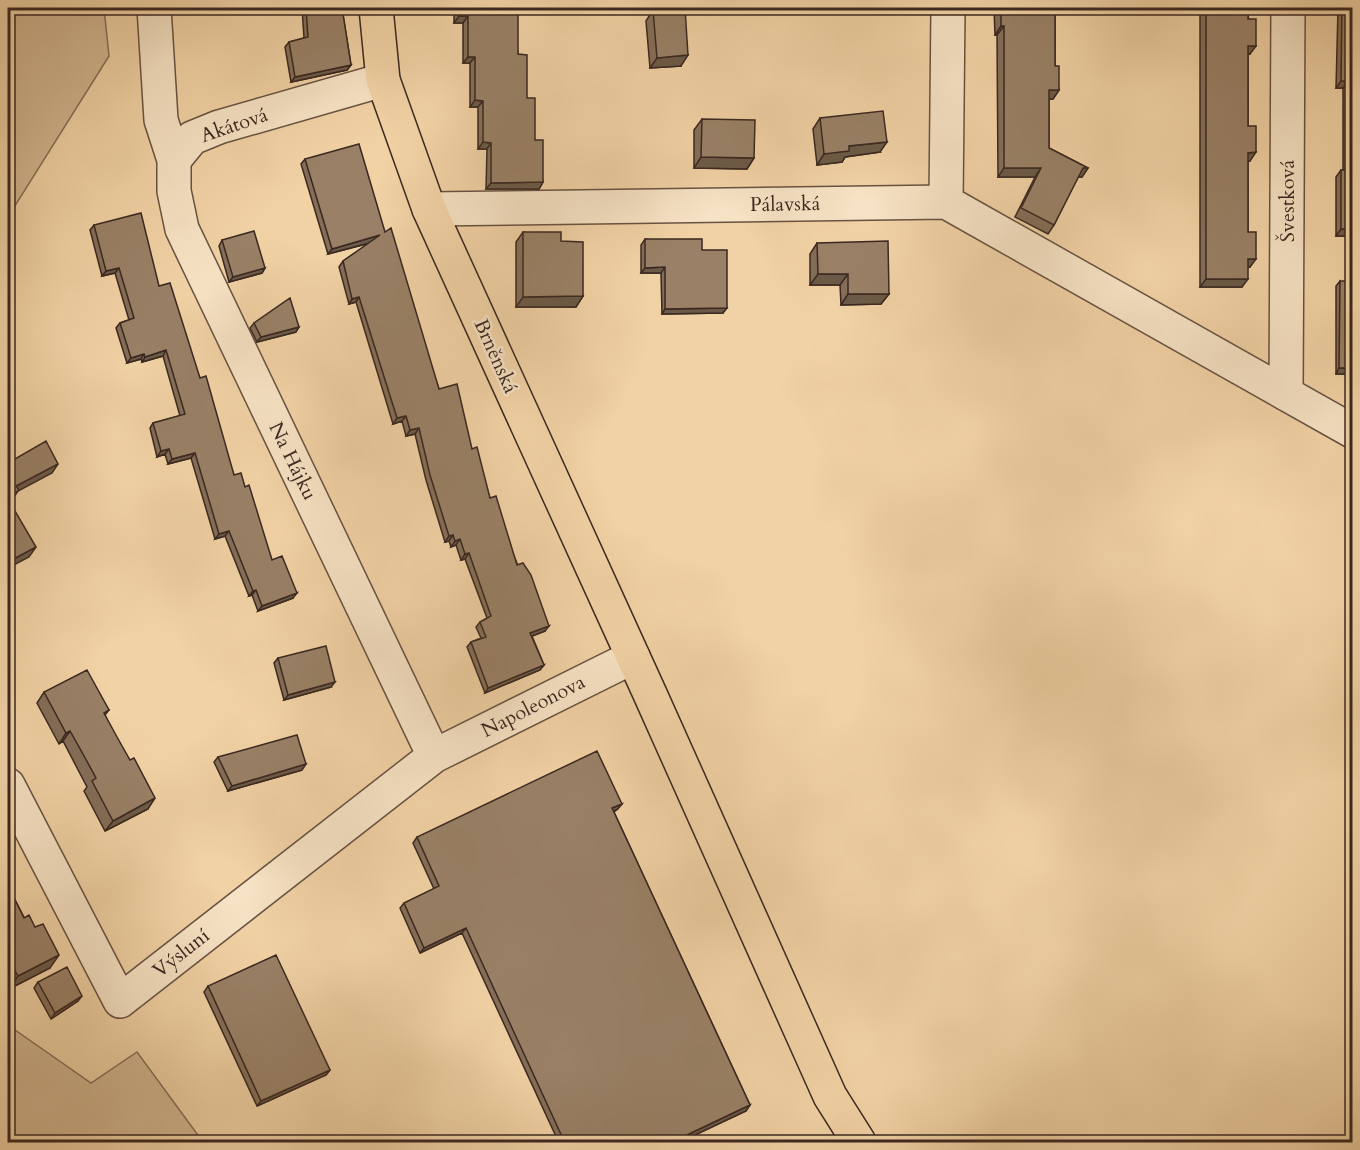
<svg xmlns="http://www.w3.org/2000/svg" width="1360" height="1150" viewBox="0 0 1360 1150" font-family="Cardo,serif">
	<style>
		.green { fill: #d2b58f; stroke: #866e58; stroke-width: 1.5 }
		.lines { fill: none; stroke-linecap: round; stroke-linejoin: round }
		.minor-casing { stroke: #685242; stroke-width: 36 }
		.major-casing { stroke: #3a2821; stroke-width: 36 }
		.minor { stroke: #f6e2c4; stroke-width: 33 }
		.major { stroke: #f1d2a5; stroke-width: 33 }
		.wall { fill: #846e58; stroke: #3a2821; stroke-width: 1.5 }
		.shaded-wall { fill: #6b5a47; stroke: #3a2821; stroke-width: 1.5 }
		.building { fill: #998066; stroke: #3a2821; stroke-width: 1.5 }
		.labels { text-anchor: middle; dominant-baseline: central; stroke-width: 5; stroke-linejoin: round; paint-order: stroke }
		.street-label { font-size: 20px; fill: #3a2821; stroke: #f6e2c4 }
	</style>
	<rect width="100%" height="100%" fill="#f1d2a5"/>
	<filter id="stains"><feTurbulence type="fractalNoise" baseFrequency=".00333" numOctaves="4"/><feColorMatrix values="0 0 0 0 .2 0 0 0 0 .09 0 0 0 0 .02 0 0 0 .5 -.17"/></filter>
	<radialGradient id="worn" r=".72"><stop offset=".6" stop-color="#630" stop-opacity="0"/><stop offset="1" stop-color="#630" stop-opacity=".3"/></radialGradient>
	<path class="green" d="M8 8H104L109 56 8 217Z
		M8 1025 91 1083 137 1052 203 1142H8Z"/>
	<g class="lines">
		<defs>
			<path id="minor" d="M154 8 161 120 174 160V191L182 229 434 756
				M174 160 192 138 219 127 383 80
				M946 202 1352 431
				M429 209 946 202 948 8
				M1286 394 1288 8
				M8 785 120 1001 434 756 633 657"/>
			<path id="major" d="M376 8 383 80 429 209 650 694 830 1096 859 1142"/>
		</defs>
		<use href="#minor" class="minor-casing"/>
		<use href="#major" class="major-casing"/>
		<use href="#minor" class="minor"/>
		<use href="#major" class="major"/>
	</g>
	<path class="wall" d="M302 8H342L351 65 347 70 291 82 285 47 289 42 304 38Z
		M454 8H510V12L543 182 539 189H486L487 149H478V107H470V63H463V23H454Z
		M994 8H1055V66L1059 90 1053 99H1049V148L1088 168 1082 177H1078L1054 225 1048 234 1015 217 1035 177H998L997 35H995Z
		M1200 8H1248L1250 54H1248V126L1250 161H1248V232L1250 267H1248L1242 287H1200Z
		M1338 8H1353V236H1336V177L1341 170H1343V88H1336Z
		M653 10 681 66 650 68 646 21Z
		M820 118 880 152 845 157 842 162 817 165 813 129Z
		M702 119 754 158 747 169 694 168V130Z
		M305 159 385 232 439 389 472 449 490 498 545 631 532 636 544 665 540 670 485 693 467 647 471 642 481 638 476 627 480 622 487 618 465 559 461 560 456 545 451 547 449 541 445 542 426 480 415 434 406 436 402 421 393 424 356 302 349 304 339 267 343 261 370 243 328 254 301 164Z
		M94 225 159 286 200 378 234 475 245 487 272 560 293 598 258 611 252 595 249 596 225 536 215 539 191 458 168 464 165 454 157 457 150 428 153 423 180 416 163 356 142 362 141 359 127 363 116 328 120 323 129 320 115 273 102 276 90 230Z
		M523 232 561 241 583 296 576 307H516V242Z
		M645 239 702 250 723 313 662 314 661 273H641V245Z
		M222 240 265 268 262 273 229 282 219 246Z
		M817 243 889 294 881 304 841 305 840 285H810V254Z
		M1340 281 1353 374H1336V286Z
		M254 323 296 332 257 342 250 328Z
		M278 658 331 687 284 700 274 663Z
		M44 692 109 710 105 715 148 809 105 831 84 791 87 787 63 741 59 744 37 703Z
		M218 757 302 770 228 791 214 762Z
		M618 809 614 812 750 1105 746 1111 678 1143H559L462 933 420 953 400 908 404 903 434 889 413 843 417 837Z
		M8 886 50 968 9 989 8 987Z
		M38 982 78 1001 51 1019 34 988Z
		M208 986 330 1070 326 1075 257 1106 204 992Z"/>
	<path class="shaded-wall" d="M459 16H468L463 23H454Z
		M1001 26H1004L997 35H995Z
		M1248 46H1256L1250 54H1242Z
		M688 55 681 66 650 68 657 58Z
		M468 57H475L470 63H463Z
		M351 65 347 70 291 82 295 77Z
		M1341 81H1348L1343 88H1336Z
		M1049 90H1059L1053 99H1043Z
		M475 100 483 101 478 107H470Z
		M483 142 491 143 487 149H478Z
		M887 142 880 152 845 157 842 162 817 165 824 154 849 146Z
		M1256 152 1250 161H1242L1248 153Z
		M701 157 754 158 747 169 694 168Z
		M1004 168H1041L1035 177H998Z
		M1083 168H1088L1082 177H1077Z
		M543 182 539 189H486L491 183Z
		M1341 229H1353V236H1336Z
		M380 235 377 241 328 254 332 249Z
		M1248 259H1256L1250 267 1242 268Z
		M665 267 661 273H641L645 268Z
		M119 268 115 273 102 276 106 271Z
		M265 268 262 273 229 282 233 277Z
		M818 274H848L840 285H810Z
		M1206 279H1248L1242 287H1200Z
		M848 294H889L881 304 841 305Z
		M583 296 576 307H516L523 297Z
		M359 297 356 302 349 304 352 299Z
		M727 308 723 313 662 314 665 309Z
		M299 327 296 332 257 342 261 337Z
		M166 350 163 356 142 362 145 357Z
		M144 354 141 359 127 363 131 358Z
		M1339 368H1353V374H1336Z
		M406 416 402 421 393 424 397 418Z
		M419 428 415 434 406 436 410 430Z
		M169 449 165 454 157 457 161 451Z
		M195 453 191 458 168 464 172 459Z
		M58 464 52 473 18 491 12 500 8 503V498L16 486Z
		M229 531 225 536 215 539 219 534Z
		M453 535 449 541 445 542 449 536Z
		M460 539 456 545 451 547 455 541Z
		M36 547 29 557 8 568V562Z
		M469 553 465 559 461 560 465 554Z
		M256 590 252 595 249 596 253 591Z
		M297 593 293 598 258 611 262 606Z
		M549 626 545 631 527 638 530 633Z
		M544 665 540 670 485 693 488 688Z
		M335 682 331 687 284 700 288 695Z
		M70 731 63 741 59 744 66 733Z
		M306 764 302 770 228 791 232 786Z
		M155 798 148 809 105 831 113 821Z
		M622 804 618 809 608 814 612 808Z
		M466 928 462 933 420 953 424 948Z
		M59 955 50 968 9 989 18 976Z
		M82 996 78 1001 51 1019 55 1013Z
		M330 1070 326 1075 257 1106 261 1101Z
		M750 1105 746 1111 678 1143H670Z"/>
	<path class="building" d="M306 8H342L351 65 295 77 289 42 308 37Z
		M459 8H510V12H518V54L527 55V98H535V140H543V182L491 183V143L483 142V101L475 100V57H468V16H459Z
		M685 8 688 55 657 58 653 10Z
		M1001 8H1055V66H1059V90H1049V148L1088 168H1083L1054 225 1021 208 1041 168H1004V26H1001Z
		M1206 8H1248V19H1256V46H1248V126H1256V152L1248 153V232H1256V259H1248V279H1206Z
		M1342 8H1353V229H1341V170H1348V81H1341Z
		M883 111 887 142 849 146V151L824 154 820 118Z
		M702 119 755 120 754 158 701 157Z
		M359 144 385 232 391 228 439 389 457 384 472 449 477 447 490 498 496 496 517 565 523 563 531 575 549 626 530 633 544 665 488 688 471 642 486 637 480 622 491 616 469 553 465 554 460 539 455 541 453 535 449 536 430 475 419 428 410 430 406 416 397 418 359 297 352 299 343 261 380 235 332 249 305 159Z
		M141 213 159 286 170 283 200 378 206 376 234 475 241 473 245 487 249 485 272 560 282 556 297 593 262 606 256 590 253 591 229 531 219 534 195 453 172 459 169 449 161 451 153 423 185 414 166 350 145 357 144 354 131 358 120 323 134 318 119 268 106 271 94 225Z
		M254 231 265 268 233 277 222 240Z
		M523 232H561V241L583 242V296L523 297Z
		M645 239H702V250H727V308L665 309V267L645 268Z
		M888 241 889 294H848V274H818L817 243Z
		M1340 281H1353V368H1339Z
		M290 298 299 327 261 337 254 323Z
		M46 441 58 464 16 486 19 490 8 498V463Z
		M8 499 36 547 8 562Z
		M326 646 335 682 288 695 278 658Z
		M87 670 109 710 104 713 117 737 130 760 134 758 155 798 113 821 92 781 96 778 83 754 70 731 66 733 44 692Z
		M297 735 306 764 232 786 218 757Z
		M597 751 622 804 612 808 750 1105 670 1143H565L466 928 424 948 404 903 439 886 417 837Z
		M8 886 24 918 29 915 35 927 43 924 59 955 18 976 9 960 8 961Z
		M276 955 330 1070 261 1101 208 986Z
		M67 967 82 996 55 1013 38 982Z"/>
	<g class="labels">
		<g class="street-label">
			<text transform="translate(234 125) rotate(-19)">Akátová</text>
			<text transform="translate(1287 201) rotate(-90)">Švestková</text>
			<text transform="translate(785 204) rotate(-1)">Pálavská</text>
			<text transform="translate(496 356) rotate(66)">Brněnská</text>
			<text transform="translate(293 461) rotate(64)">Na Hájku</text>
			<text transform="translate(533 706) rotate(-27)">Napoleonova</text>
			<text transform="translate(181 953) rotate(-38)">Výsluní</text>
		</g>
	</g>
	<rect width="1360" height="1150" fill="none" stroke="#f1d2a5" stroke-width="30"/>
	<rect x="9" y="9" width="1342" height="1132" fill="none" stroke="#3a2821" stroke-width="3"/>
	<rect x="15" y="15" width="1330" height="1120" fill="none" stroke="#3a2821" stroke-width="1.5"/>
	<rect width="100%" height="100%" filter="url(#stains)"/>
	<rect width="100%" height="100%" fill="url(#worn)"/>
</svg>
